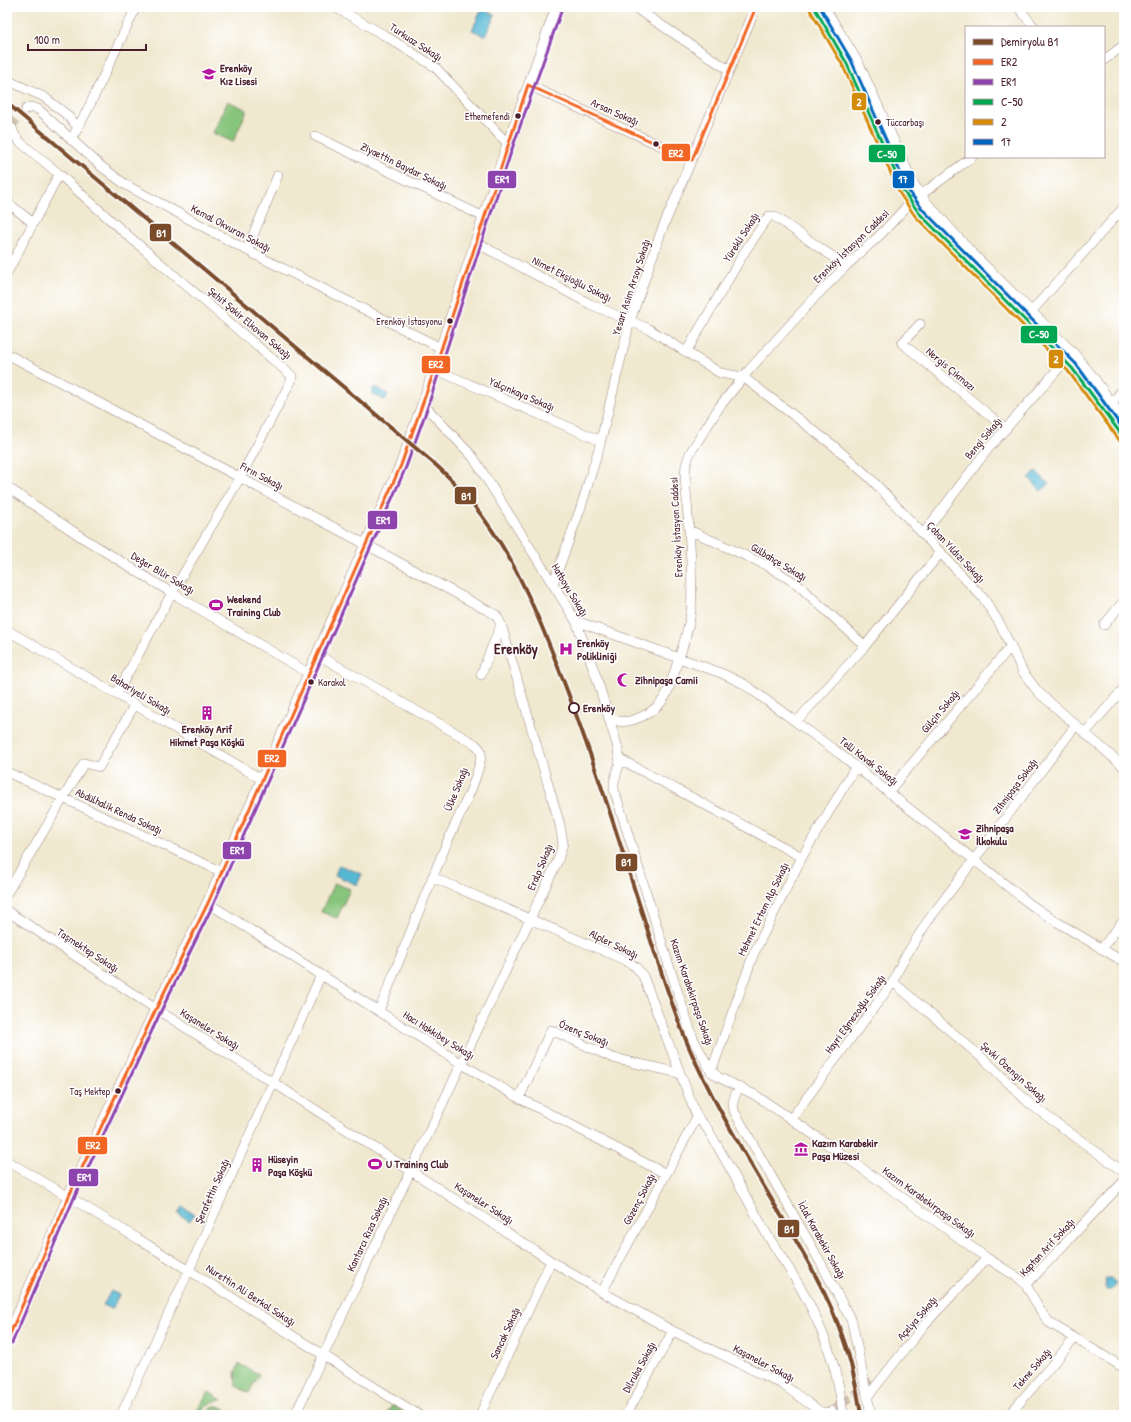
<svg xmlns="http://www.w3.org/2000/svg" width="1131" height="1422" viewBox="0 0 1131 1422" font-family="'Patrick Hand',sans-serif">
	<style>
		.green { fill: #87c47b; stroke: #687253 }
		.water { fill: #55b8d3; stroke: #506c7f }
		.lines { fill: none; stroke-linecap: round; stroke-linejoin: round }
		.minor-tunnel { stroke: #cfc0ae; stroke-width: 9; stroke-dasharray: 9 4.5; stroke-linecap: butt }
		.minor-casing { stroke: #9d847d; stroke-width: 10 }
		.major-casing { stroke: #9d847d; stroke-width: 12 }
		.minor { stroke: #fff; stroke-width: 9 }
		.major { stroke: #fff; stroke-width: 11 }
		.bus-1-casing { stroke: #fff; stroke-width: 6 }
		.bus-2-casing { stroke: #fff; stroke-width: 6 }
		.bus-3-casing { stroke: #fff; stroke-width: 6 }
		.bus-4-casing { stroke: #fff; stroke-width: 6 }
		.bus-5-casing { stroke: #fff; stroke-width: 6 }
		.bus-1 { stroke: #f26522; stroke-width: 3 }
		.bus-2 { stroke: #8e44ad; stroke-width: 3 }
		.bus-3 { stroke: #00a651; stroke-width: 3 }
		.bus-4 { stroke: #d48b09; stroke-width: 3 }
		.bus-5 { stroke: #0065bd; stroke-width: 3 }
		.rail-1-casing { stroke: #fff; stroke-width: 7 }
		.rail-1 { stroke: #7a4b2a; stroke-width: 4 }
		.bus-dot { fill: #4a1f2b; stroke: #fff; stroke-width: 1.5 }
		.stop-dot { fill: #fff; stroke: #4a1f2b; stroke-width: 2 }
		.labels { text-anchor: middle; dominant-baseline: central; stroke-width: 3; stroke-linejoin: round; paint-order: stroke }
		.bus-label { font-size: 10px; fill: #4a1f2b; stroke: #fff; text-anchor: end }
		.street-label { font-size: 11px; fill: #4a1f2b; stroke: #fff }
		.poi-label { font-size: 11px; font-weight: bold; fill: #4a1f2b; stroke: #fff; text-anchor: start }
		.stop-label { font-size: 11px; font-weight: bold; fill: #4a1f2b; stroke: #fff; text-anchor: start }
		.district-label { font-size: 15px; font-weight: bold; fill: #4a1f2b; stroke: #fff }
		.line-badge { stroke: #fff; stroke-width: 1.5 }
		.badge-label { font-size: 11px; text-anchor: middle; font-weight: bold; fill: #fff }
	</style>
	<rect width="100%" height="100%" fill="#fff"/>
	<filter id="ink" filterUnits="userSpaceOnUse"><feTurbulence type="fractalNoise" baseFrequency=".025" numOctaves="2"/><feDisplacementMap in="SourceGraphic" scale="8" xChannelSelector="R" yChannelSelector="G"/><feConvolveMatrix kernelMatrix="1 2 1 2 8 2 1 2 1" color-interpolation-filters="sRGB"/></filter>
	<filter id="wash" filterUnits="userSpaceOnUse"><feTurbulence type="fractalNoise" baseFrequency=".012" numOctaves="4" result="noise"/><feDisplacementMap in="SourceGraphic" scale="16" xChannelSelector="R" yChannelSelector="G"/><feGaussianBlur stdDeviation="0.9" result="paint"/><feColorMatrix in="noise" values="0 0 0 0 0 0 0 0 0 0 0 0 0 0 0 0 0 1.4 0 .05"/><feComposite in="paint" operator="in"/></filter>
	<g filter="url(#wash)">
		<rect width="100%" height="100%" fill="#f0e8cf"/>
		<path class="green" d="M228 101 247 110 233 142 213 133Z
			M334 883 350 889 337 918 321 912Z
			M239 1364 259 1374 249 1393 236 1386 235 1373Z
			M209 1392 222 1400C211 1401 205 1404 202 1415H194Z
			M392 1405 409 1415H387Z
			M214 1406H218L224 1408 229 1415H226C224 1410 219 1408 214 1410L211 1415H208L211 1408Z"/>
		<path class="water" d="M482 9 495 15 485 36 472 30Z
			M374 387 388 394 385 400 371 393Z
			M1036 471 1049 484 1041 491 1029 478Z
			M339 865 362 874 357 885 335 875Z
			M182 1207 194 1214 190 1221 178 1214Z
			M1106 1278H1110L1116 1284 1111 1290H1106L1104 1288 1105 1280Z
			M111 1291 119 1295 112 1309 103 1305Z"/>
	</g>
	<g filter="url(#ink)">
		<g class="lines">
			<path class="minor-tunnel" d="M12 128 14 122 26 109
				M832 1411 873 1380"/>
			<defs>
				<path id="minor" d="M335 7 384 35 435 67 508 144
					M634 7 729 70
					M1018 7 1034 27
					M1104 60 1124 45
					M7 80 44 97 66 114 78 127
					M528 85 692 160
					M26 109 31 107 38 109 102 167 126 185 256 255 441 348
					M12 128 14 134 20 142 59 174 125 233 292 376 291 381 240 478 172 593 117 693
					M315 136 484 217
					M71 140 88 109 136 7
					M7 202 33 223
					M475 242 590 304 649 329 720 373 743 377
					M247 250 278 175
					M7 273 59 174
					M1031 312 1124 207
					M920 324 902 343 1006 429
					M686 352 745 251 769 216H774L846 266
					M7 354 367 545 496 615 501 624 560 825 563 843 558 860 295 1415
					M434 369 601 441
					M743 377 834 446 870 478 984 599 1000 624 1023 672 1038 692 1124 767
					M423 404 473 457 576 621 597 679 617 745 620 762 614 782V789L670 969 693 1038 710 1070 718 1077 755 1095 791 1119 853 1162 987 1258 1020 1279 1026 1285 1042 1313 1050 1323 1124 1368
					M1112 404 1124 387
					M7 487 83 538 172 593 310 674
					M689 530 766 565 797 584 865 646
					M923 534 988 449 1065 361
					M553 584 581 507 599 448 630 321 661 232 756 7
					M576 621 721 673 744 684 840 754 1030 904 1052 919 1124 962
					M1104 625 1124 601
					M7 630 263 780
					M318 655 475 744C480 748 482 751 481 757 475 788 458 816 446 845 423 900 401 956 379 1011
					M481 675 501 624
					M609 717C620 725 632 721 643 716 666 705 669 689 676 667 682 649 689 630 691 611 694 577 689 536 687 501 686 489 684 477 686 465L690 453 720 406 749 370 817 295 846 266 880 235 910 203 972 157
					M797 721 865 646 941 552
					M1085 733 1124 688
					M620 759 802 857
					M7 772 222 872
					M888 792 1011 646
					M432 877 625 960 636 967 643 976 697 1117 707 1128C727 1162 746 1197 765 1231 778 1253 792 1272 804 1294 824 1331 839 1373 843 1415
					M7 893 84 763 99 767 135 704
					M208 903 462 1064 519 1098 666 1174
					M7 911 156 1009 274 1083 551 1261 602 1292 673 1331 782 1384 819 1411 827 1413 832 1411
					M1101 949 1124 920
					M893 982 988 1063 1030 1104 1124 1172
					M711 1072 754 953 802 857 856 766
					M738 1087 733 1102 734 1111 821 1263 852 1322 871 1415
					M519 1098 551 1030 613 1058 679 1073
					M791 1119 893 982 902 962 927 922 1076 725
					M7 1161C147 1241 282 1330 419 1415
					M1026 1285 1124 1181
					M602 1292 697 1117
					M868 1396 925 1324 987 1258
					M121 1415 189 1270 321 975
					M480 1415 551 1261
					M626 1415 673 1331
					M1009 1415 1074 1339
					M1119 1415 1124 1409"/>
				<path id="major" d="M814 7 846 62 904 192 919 213 1072 368 1124 438
					M823 7 858 64 913 185 925 202 968 250 1074 355 1092 377 1124 422
					M7 1341 69 1196 156 1009 208 903 401 465 423 404 508 144 557 7"/>
			</defs>
			<use href="#minor" class="minor-casing"/>
			<use href="#major" class="major-casing"/>
			<use href="#minor" class="minor"/>
			<use href="#major" class="major"/>
			<defs>
				<path id="bus-1" d="M7 1341 69 1196 156 1009 208 903 401 465 434 371 528 85 692 160 756 7"/>
				<path id="bus-2" d="M12 1343 74 1198 161 1011 213 905 406 467 428 406 513 146 562 9"/>
				<path id="bus-3" d="M814 7 846 62 904 192 919 213 1072 368 1124 438"/>
				<path id="bus-4" d="M810 10 842 64 900 194 915 216 1068 371 1120 441"/>
				<path id="bus-5" d="M820 7 851 60 908 190 923 210 1076 364 1124 430"/>
			</defs>
			<use href="#bus-1" class="bus-1-casing"/>
			<use href="#bus-2" class="bus-2-casing"/>
			<use href="#bus-3" class="bus-3-casing"/>
			<use href="#bus-4" class="bus-4-casing"/>
			<use href="#bus-5" class="bus-5-casing"/>
			<use href="#bus-1" class="bus-1"/>
			<use href="#bus-2" class="bus-2"/>
			<use href="#bus-3" class="bus-3"/>
			<use href="#bus-4" class="bus-4"/>
			<use href="#bus-5" class="bus-5"/>
			<defs>
				<path id="rail-1" d="M7 103 437 466C500 523 530 594 560 672 588 744 612 817 635 891 652 943 667 995 688 1045 713 1103 747 1157 779 1212 803 1252 828 1294 843 1338 852 1363 857 1389 861 1415"/>
			</defs>
			<use href="#rail-1" class="rail-1-casing"/>
			<use href="#rail-1" class="rail-1"/>
		</g>
	</g>
	<defs>
		<symbol id="school-bare" viewBox="-9 -9 18 18"><path d="M0-5L7-2L0 1L-7-2ZM-4 1L0 2.5L4 1V4Q0 6-4 4Z" fill="#b5179e" stroke="#fff" stroke-width="2.5" paint-order="stroke"/></symbol>
		<symbol id="stadium-bare" viewBox="-9 -9 18 18"><path d="M0-5a6.5 5 0 1 0 0 10a6.5 5 0 1 0 0-10ZM-3.5-1.8h7v3.6h-7Z" fill="#b5179e" stroke="#fff" stroke-width="2.5" paint-order="stroke"/></symbol>
		<symbol id="hospital-bare" viewBox="-9 -9 18 18"><path d="M-5-5h3v3.5h4V-5h3V5h-3V1.5h-4V5h-3Z" fill="#b5179e" stroke="#fff" stroke-width="2.5" paint-order="stroke"/></symbol>
		<symbol id="mosque-bare" viewBox="-9 -9 18 18"><path d="M3.5-4.9A6 6 0 1 0 3.5 4.9A5 5 0 1 1 3.5-4.9Z" fill="#b5179e" stroke="#fff" stroke-width="2.5" paint-order="stroke"/></symbol>
		<symbol id="building-bare" viewBox="-9 -9 18 18"><path d="M-4-6H4V6H1V3H-1V6H-4ZM-2.5-4.3h1.7v1.8h-1.7ZM.8-4.3h1.7v1.8H.8ZM-2.5-1h1.7V.8h-1.7ZM.8-1h1.7V.8H.8Z" fill="#b5179e" stroke="#fff" stroke-width="2.5" paint-order="stroke"/></symbol>
		<symbol id="museum-bare" viewBox="-9 -9 18 18"><path d="M0-6L6-3V-2H-6V-3ZM-5-1h2V3h-2ZM-1-1h2V3h-2ZM3-1h2V3H3ZM-6 4H6V6H-6Z" fill="#b5179e" stroke="#fff" stroke-width="2.5" paint-order="stroke"/></symbol>
	</defs>
	<g fill-rule="evenodd">
		<use href="#school-bare" x="199" y="64" width="20" height="20"/>
		<use href="#stadium-bare" x="206" y="595" width="20" height="20"/>
		<use href="#hospital-bare" x="556" y="639" width="20" height="20"/>
		<use href="#mosque-bare" x="614" y="670" width="20" height="20"/>
		<use href="#building-bare" x="197" y="703" width="20" height="20"/>
		<use href="#school-bare" x="955" y="824" width="20" height="20"/>
		<use href="#museum-bare" x="791" y="1139" width="20" height="20"/>
		<use href="#stadium-bare" x="365" y="1154" width="20" height="20"/>
		<use href="#building-bare" x="247" y="1155" width="20" height="20"/>
	</g>
	<g class="bus-dot">
		<circle cx="518" cy="116" r="3.5"/>
		<circle cx="878" cy="122" r="3.5"/>
		<circle cx="656" cy="144" r="3.5"/>
		<circle cx="450" cy="321" r="3.5"/>
		<circle cx="311" cy="682" r="3.5"/>
		<circle cx="118" cy="1091" r="3.5"/>
	</g>
	<circle class="stop-dot" cx="574" cy="708" r="5"/>
	<g class="labels">
		<g class="bus-label">
			<text x="510" y="116">Ethemefendi</text>
			<text x="886" y="122" text-anchor="start">Tüccarbaşı</text>
			<text x="442" y="321">Erenköy İstasyonu</text>
			<text x="318" y="682" text-anchor="start">Karakol</text>
			<text x="110" y="1091">Taş Mektep</text>
		</g>
		<g class="street-label">
			<text transform="translate(416 42) rotate(33)">Turkuaz Sokağı</text>
			<text transform="translate(615 112) rotate(24)">Arsan Sokağı</text>
			<text transform="translate(404 166) rotate(26)">Ziyaettin Baydar Sokağı</text>
			<text transform="translate(231 228) rotate(28)">Kemal Okvuran Sokağı</text>
			<text transform="translate(741 237) rotate(-57)">Yürekli Sokağı</text>
			<text transform="translate(851 246) rotate(-44)">Erenköy İstasyon Caddesi</text>
			<text transform="translate(572 279) rotate(27)">Nimet Ekşioğlu Sokağı</text>
			<text transform="translate(631 287) rotate(-72)">Yesari Asim Arsoy Sokağı</text>
			<text transform="translate(250 323) rotate(40)">Şehit Şakir Elkovan Sokağı</text>
			<text transform="translate(951 369) rotate(40)">Nergis Çıkmazı</text>
			<text transform="translate(522 394) rotate(23)">Yalçınkaya Sokağı</text>
			<text transform="translate(983 438) rotate(-50)">Bengi Sokağı</text>
			<text transform="translate(262 476) rotate(28)">Fırın Sokağı</text>
			<text transform="translate(676 527) rotate(-93)">Erenköy İstasyon Caddesi</text>
			<text transform="translate(956 552) rotate(47)">Çoban Yıldızı Sokağı</text>
			<text transform="translate(779 562) rotate(31)">Gülbahçe Sokağı</text>
			<text transform="translate(163 573) rotate(31)">Değer Bilir Sokağı</text>
			<text transform="translate(570 590) rotate(59)">Hatboyu Sokağı</text>
			<text transform="translate(141 694) rotate(31)">Bahariyeli Sokağı</text>
			<text transform="translate(940 711) rotate(-50)">Gülçin Sokağı</text>
			<text transform="translate(869 761) rotate(38)">Telli Kavak Sokağı</text>
			<text transform="translate(1015 786) rotate(-53)">Zihnipaşa Sokağı</text>
			<text transform="translate(456 789) rotate(-68)">Ülke Sokağı</text>
			<text transform="translate(119 811) rotate(25)">Abdülhalik Renda Sokağı</text>
			<text transform="translate(540 867) rotate(-67)">Eralp Sokağı</text>
			<text transform="translate(763 909) rotate(-64)">Mehmet Ertem Alp Sokağı</text>
			<text transform="translate(614 944) rotate(26)">Alpler Sokağı</text>
			<text transform="translate(88 950) rotate(33)">Taşmektep Sokağı</text>
			<text transform="translate(692 992) rotate(71)">Kazım Karabekirpaşa Sokağı</text>
			<text transform="translate(855 1014) rotate(-54)">Hayri Eğmezoğlu Sokağı</text>
			<text transform="translate(210 1029) rotate(32)">Kaşaneler Sokağı</text>
			<text transform="translate(584 1033) rotate(22)">Özenç Sokağı</text>
			<text transform="translate(439 1035) rotate(32)">Hacı Hakkıbey Sokağı</text>
			<text transform="translate(1014 1072) rotate(42)">Şevki Özengin Sokağı</text>
			<text transform="translate(212 1191) rotate(-66)">Şerafettin Sokağı</text>
			<text transform="translate(639 1199) rotate(-62)">Gözenç Sokağı</text>
			<text transform="translate(929 1202) rotate(36)">Kazım Karabekirpaşa Sokağı</text>
			<text transform="translate(484 1203) rotate(33)">Kaşaneler Sokağı</text>
			<text transform="translate(367 1234) rotate(-65)">Kantarcı Rıza Sokağı</text>
			<text transform="translate(822 1240) rotate(61)">İclal Karabekir Sokağı</text>
			<text transform="translate(1047 1247) rotate(-47)">Kaptan Arif Sokağı</text>
			<text transform="translate(251 1295) rotate(33)">Nurettin Ali Berkol Sokağı</text>
			<text transform="translate(917 1318) rotate(-49)">Açelya Sokağı</text>
			<text transform="translate(505 1333) rotate(-65)">Sancak Sokağı</text>
			<text transform="translate(764 1363) rotate(28)">Kaşaneler Sokağı</text>
			<text transform="translate(639 1367) rotate(-61)">Dilruba Sokağı</text>
			<text transform="translate(1032 1369) rotate(-49)">Tekne Sokağı</text>
		</g>
		<g class="poi-label">
			<text x="220" y="68">Erenköy<tspan x="220" dy="13">Kız Lisesi</tspan></text>
			<text x="227" y="599">Weekend<tspan x="227" dy="13">Training Club</tspan></text>
			<text x="577" y="643">Erenköy<tspan x="577" dy="13">Polikliniği</tspan></text>
			<text x="635" y="680">Zihnipaşa Camii</text>
			<text x="207" y="729" text-anchor="middle">Erenköy Arif<tspan x="207" dy="13">Hikmet Paşa Köşkü</tspan></text>
			<text x="976" y="828">Zihnipaşa<tspan x="976" dy="13">İlkokulu</tspan></text>
			<text x="812" y="1143">Kazım Karabekir<tspan x="812" dy="13">Paşa Müzesi</tspan></text>
			<text x="268" y="1159">Hüseyin<tspan x="268" dy="13">Paşa Köşkü</tspan></text>
			<text x="386" y="1164">U Training Club</text>
		</g>
		<g class="stop-label">
			<text x="583" y="708">Erenköy</text>
		</g>
		<g class="district-label">
			<text x="516" y="648">Erenköy</text>
		</g>
	</g>
	<g class="line-badge">
		<rect x="851" y="92" width="16" height="19" rx="4" fill="#d48b09"/>
		<rect x="661" y="143" width="30" height="19" rx="4" fill="#f26522"/>
		<rect x="868" y="144" width="38" height="19" rx="4" fill="#00a651"/>
		<rect x="487" y="170" width="30" height="19" rx="4" fill="#8e44ad"/>
		<rect x="892" y="170" width="23" height="19" rx="4" fill="#0065bd"/>
		<rect x="149" y="223" width="23" height="19" rx="4" fill="#7a4b2a"/>
		<rect x="1020" y="325" width="38" height="19" rx="4" fill="#00a651"/>
		<rect x="1048" y="349" width="16" height="20" rx="4" fill="#d48b09"/>
		<rect x="421" y="355" width="30" height="19" rx="4" fill="#f26522"/>
		<rect x="454" y="486" width="23" height="19" rx="4" fill="#7a4b2a"/>
		<rect x="367" y="510" width="31" height="20" rx="4" fill="#8e44ad"/>
		<rect x="257" y="749" width="30" height="19" rx="4" fill="#f26522"/>
		<rect x="222" y="841" width="30" height="19" rx="4" fill="#8e44ad"/>
		<rect x="615" y="853" width="23" height="19" rx="4" fill="#7a4b2a"/>
		<rect x="77" y="1136" width="31" height="19" rx="4" fill="#f26522"/>
		<rect x="68" y="1168" width="31" height="19" rx="4" fill="#8e44ad"/>
		<rect x="777" y="1219" width="23" height="19" rx="4" fill="#7a4b2a"/>
	</g>
	<g class="badge-label">
		<text x="859" y="106">2</text>
		<text x="676" y="157">ER2</text>
		<text x="887" y="158">C-50</text>
		<text x="502" y="183">ER1</text>
		<text x="903" y="183">17</text>
		<text x="161" y="237">B1</text>
		<text x="1039" y="338">C-50</text>
		<text x="1056" y="363">2</text>
		<text x="436" y="368">ER2</text>
		<text x="466" y="500">B1</text>
		<text x="383" y="524">ER1</text>
		<text x="272" y="762">ER2</text>
		<text x="237" y="854">ER1</text>
		<text x="626" y="866">B1</text>
		<text x="93" y="1149">ER2</text>
		<text x="84" y="1181">ER1</text>
		<text x="789" y="1233">B1</text>
	</g>
	<rect width="1131" height="1422" fill="none" stroke="#fff" stroke-width="24"/>
	<rect x="965" y="26" width="140" height="132" fill="#ffffff" stroke="#b7a5aa"/>
	<rect x="973" y="39" width="20" height="6" fill="#7a4b2a" stroke="#b7a5aa"/>
	<text x="1001" y="46" font-size="12" fill="#4a1f2b">Demiryolu B1</text>
	<rect x="973" y="59" width="20" height="6" fill="#f26522" stroke="#b7a5aa"/>
	<text x="1001" y="66" font-size="12" fill="#4a1f2b">ER2</text>
	<rect x="973" y="79" width="20" height="6" fill="#8e44ad" stroke="#b7a5aa"/>
	<text x="1001" y="86" font-size="12" fill="#4a1f2b">ER1</text>
	<rect x="973" y="99" width="20" height="6" fill="#00a651" stroke="#b7a5aa"/>
	<text x="1001" y="106" font-size="12" fill="#4a1f2b">C-50</text>
	<rect x="973" y="119" width="20" height="6" fill="#d48b09" stroke="#b7a5aa"/>
	<text x="1001" y="126" font-size="12" fill="#4a1f2b">2</text>
	<rect x="973" y="139" width="20" height="6" fill="#0065bd" stroke="#b7a5aa"/>
	<text x="1001" y="146" font-size="12" fill="#4a1f2b">17</text>
	<path d="M28 44v6h118v-6" fill="none" stroke="#4a1f2b" stroke-width="2"/>
	<text x="34" y="44" font-size="12" fill="#4a1f2b" stroke="#ffffff" stroke-width="3" paint-order="stroke">100 m</text>
</svg>
